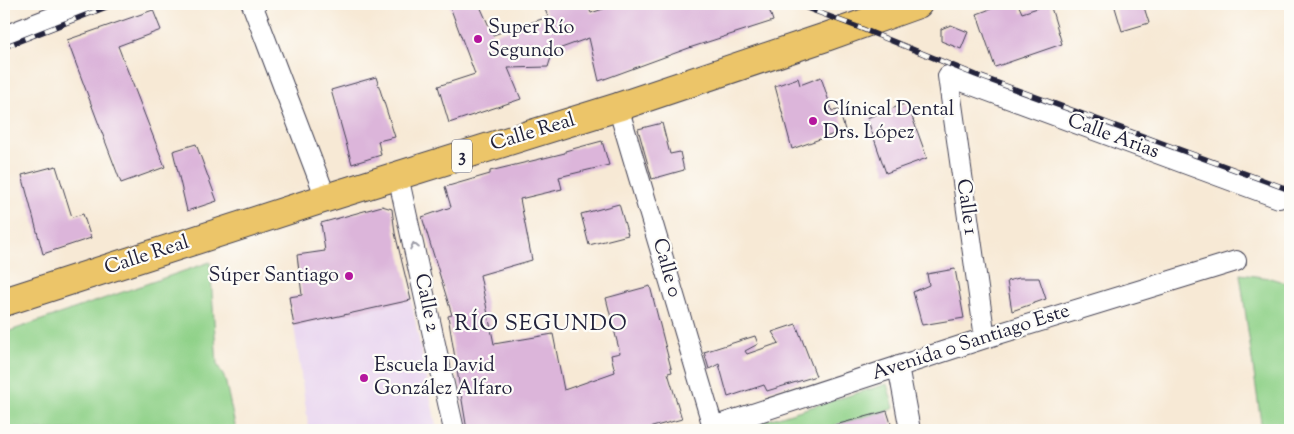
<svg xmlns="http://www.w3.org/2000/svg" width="1294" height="434" viewBox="0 0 1294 434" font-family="'Sorts Mill Goudy',serif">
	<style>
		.built { fill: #e7d2ef }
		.green { fill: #8fd188; stroke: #587a62 }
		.building { fill: #dcb5da }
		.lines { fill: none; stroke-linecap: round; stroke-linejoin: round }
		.street-casing { stroke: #424052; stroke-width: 22 }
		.primary-casing { stroke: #424052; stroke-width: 30 }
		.street { stroke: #fff; stroke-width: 20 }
		.primary { stroke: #ecc569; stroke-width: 28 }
		.rail-casing { stroke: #22223b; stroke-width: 5.5 }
		.rail { stroke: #fdfcf7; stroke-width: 4; stroke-dasharray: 11; stroke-linecap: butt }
		.oneway { stroke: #9c9ca7 }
		.poi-dot { fill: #b5179e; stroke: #fdfcf7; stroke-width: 2 }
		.labels { text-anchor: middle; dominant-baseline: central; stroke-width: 4.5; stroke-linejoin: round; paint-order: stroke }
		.shield { fill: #fdfcf7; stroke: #646373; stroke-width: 1 }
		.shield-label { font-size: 19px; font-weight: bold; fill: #22223b }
		.poi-label { font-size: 20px; fill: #22223b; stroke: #fdfcf7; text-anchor: start }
		.street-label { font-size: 20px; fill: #22223b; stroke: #fdfcf7 }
		.quarter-label { font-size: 22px; letter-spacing: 1px; fill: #22223b; stroke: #fdfcf7 }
	</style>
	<rect width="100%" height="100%" fill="#fdfcf7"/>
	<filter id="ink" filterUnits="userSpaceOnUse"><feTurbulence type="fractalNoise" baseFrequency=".02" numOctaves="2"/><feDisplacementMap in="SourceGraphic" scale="10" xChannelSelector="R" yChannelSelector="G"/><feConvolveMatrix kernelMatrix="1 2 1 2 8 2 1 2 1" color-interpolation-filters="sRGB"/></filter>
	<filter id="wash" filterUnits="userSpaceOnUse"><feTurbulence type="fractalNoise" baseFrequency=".0096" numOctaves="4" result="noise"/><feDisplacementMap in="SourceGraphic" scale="20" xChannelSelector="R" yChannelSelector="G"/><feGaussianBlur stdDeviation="1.12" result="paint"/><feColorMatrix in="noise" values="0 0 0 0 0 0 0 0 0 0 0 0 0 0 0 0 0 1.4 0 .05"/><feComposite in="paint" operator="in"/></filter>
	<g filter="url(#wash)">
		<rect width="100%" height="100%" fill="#f7e9d5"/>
		<path class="built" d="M411 300 437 430H309L294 326Z"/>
		<path class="green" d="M210 262 217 364 225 379 236 430H4V333Z
			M1240 274 1270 278 1290 284V430H1262Z
			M887 384 894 408 887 411 818 430H735Z"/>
		<g id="blocks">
			<path class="building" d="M449 4H479L493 35 548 17 543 4H587L591 13 618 4H735L746 8 768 6 773 21 689 48 599 81 589 38 553 51 548 67 508 68 521 99 449 123 438 86 475 74Z
				M1004 4H1018L1022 13 1050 4 1062 44 995 67 977 14Z
				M1114 4H1143L1149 23 1122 31Z
				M153 10 161 30 118 46 165 167 121 183 67 40Z
				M951 25 968 32 961 49 941 41V29Z
				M376 77 395 137 378 141 381 155 352 164 331 90Z
				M821 77 832 111 839 110 845 130 792 149 775 86 798 78 800 85Z
				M907 103 927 158 886 173 867 118Z
				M662 123 670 154 680 152 684 170 652 179 638 129Z
				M602 141 609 165 559 177 562 189 520 199 532 260 480 275 494 344 553 334 564 390 615 372 611 355 620 353 606 298 650 286 672 372 668 373 682 419 641 430H467L448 316 452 315 422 217 451 207 445 187 490 174V171L565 153V151Z
				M196 144 217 201 187 211 173 151Z
				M56 166 72 217 83 214 91 238 43 254 22 175Z
				M619 204 628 235 589 245 581 214Z
				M382 206 392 209 395 233 411 300 294 326 289 297 302 295 297 255 325 251 321 223Z
				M955 269 964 318 922 325 913 292 929 285 927 274Z
				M1019 278H1039L1046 299 1012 311 1007 281Z
				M796 324 816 376 767 391 764 385 728 397 719 364 709 369 704 352 755 336 758 344 745 351 747 354 779 343 772 332Z
				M887 411 893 430H836L835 425Z"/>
		</g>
	</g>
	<g filter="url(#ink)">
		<use href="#blocks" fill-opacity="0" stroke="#424052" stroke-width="1"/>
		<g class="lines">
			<defs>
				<path id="street" d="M252 4 326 198
					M4 36 87 4
					M618 107 714 430
					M398 176 454 430
					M985 338 948 76 1279 198
					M898 366 910 430
					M709 430 713 427 985 338 1236 261"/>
				<path id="primary" d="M4 302 326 198 618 107 823 38 918 4"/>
			</defs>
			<use href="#street" class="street-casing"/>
			<use href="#primary" class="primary-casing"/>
			<use href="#street" class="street"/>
			<use href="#primary" class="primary"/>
			<defs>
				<path id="rail" d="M796 4 855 26 976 75 1290 190
					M4 47 114 4"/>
			</defs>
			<use href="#rail" class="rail-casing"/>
			<use href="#rail" class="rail"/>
		</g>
		<defs><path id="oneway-chevron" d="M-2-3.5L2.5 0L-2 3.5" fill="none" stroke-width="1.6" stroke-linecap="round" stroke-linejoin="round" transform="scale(1.25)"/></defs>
		<use class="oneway" href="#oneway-chevron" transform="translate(414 246) rotate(-102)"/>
	</g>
	<g class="poi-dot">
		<circle cx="478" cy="39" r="5"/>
		<circle cx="813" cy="121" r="5"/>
		<circle cx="349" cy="276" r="5"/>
		<circle cx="364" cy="378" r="5"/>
	</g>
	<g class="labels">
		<rect class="shield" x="452" y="139.5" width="20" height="33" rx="4"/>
		<g class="shield-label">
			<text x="462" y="156">3</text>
		</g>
		<g class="poi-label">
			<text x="488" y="28">Super Río<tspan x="488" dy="23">Segundo</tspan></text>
			<text x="823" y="110">Clínical Dental<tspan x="823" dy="23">Drs. López</tspan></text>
			<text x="339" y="276" text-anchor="end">Súper Santiago</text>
			<text x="374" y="366">Escuela David<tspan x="374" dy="23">González Alfaro</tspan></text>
		</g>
		<g class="street-label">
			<text transform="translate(533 133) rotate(-17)">Calle Real</text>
			<text transform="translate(1113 137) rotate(20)">Calle Arias</text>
			<text transform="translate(966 207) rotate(82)">Calle 1</text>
			<text transform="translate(147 256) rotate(-18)">Calle Real</text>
			<text transform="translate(666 268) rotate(74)">Calle 0</text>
			<text transform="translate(426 303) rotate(78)">Calle 2</text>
			<text transform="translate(971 343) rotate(-18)">Avenida 0 Santiago Este</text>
		</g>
		<g class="quarter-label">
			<text x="541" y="325">RÍO SEGUNDO</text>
		</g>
	</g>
	<rect width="1294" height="434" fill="none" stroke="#fdfcf7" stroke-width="20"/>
</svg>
